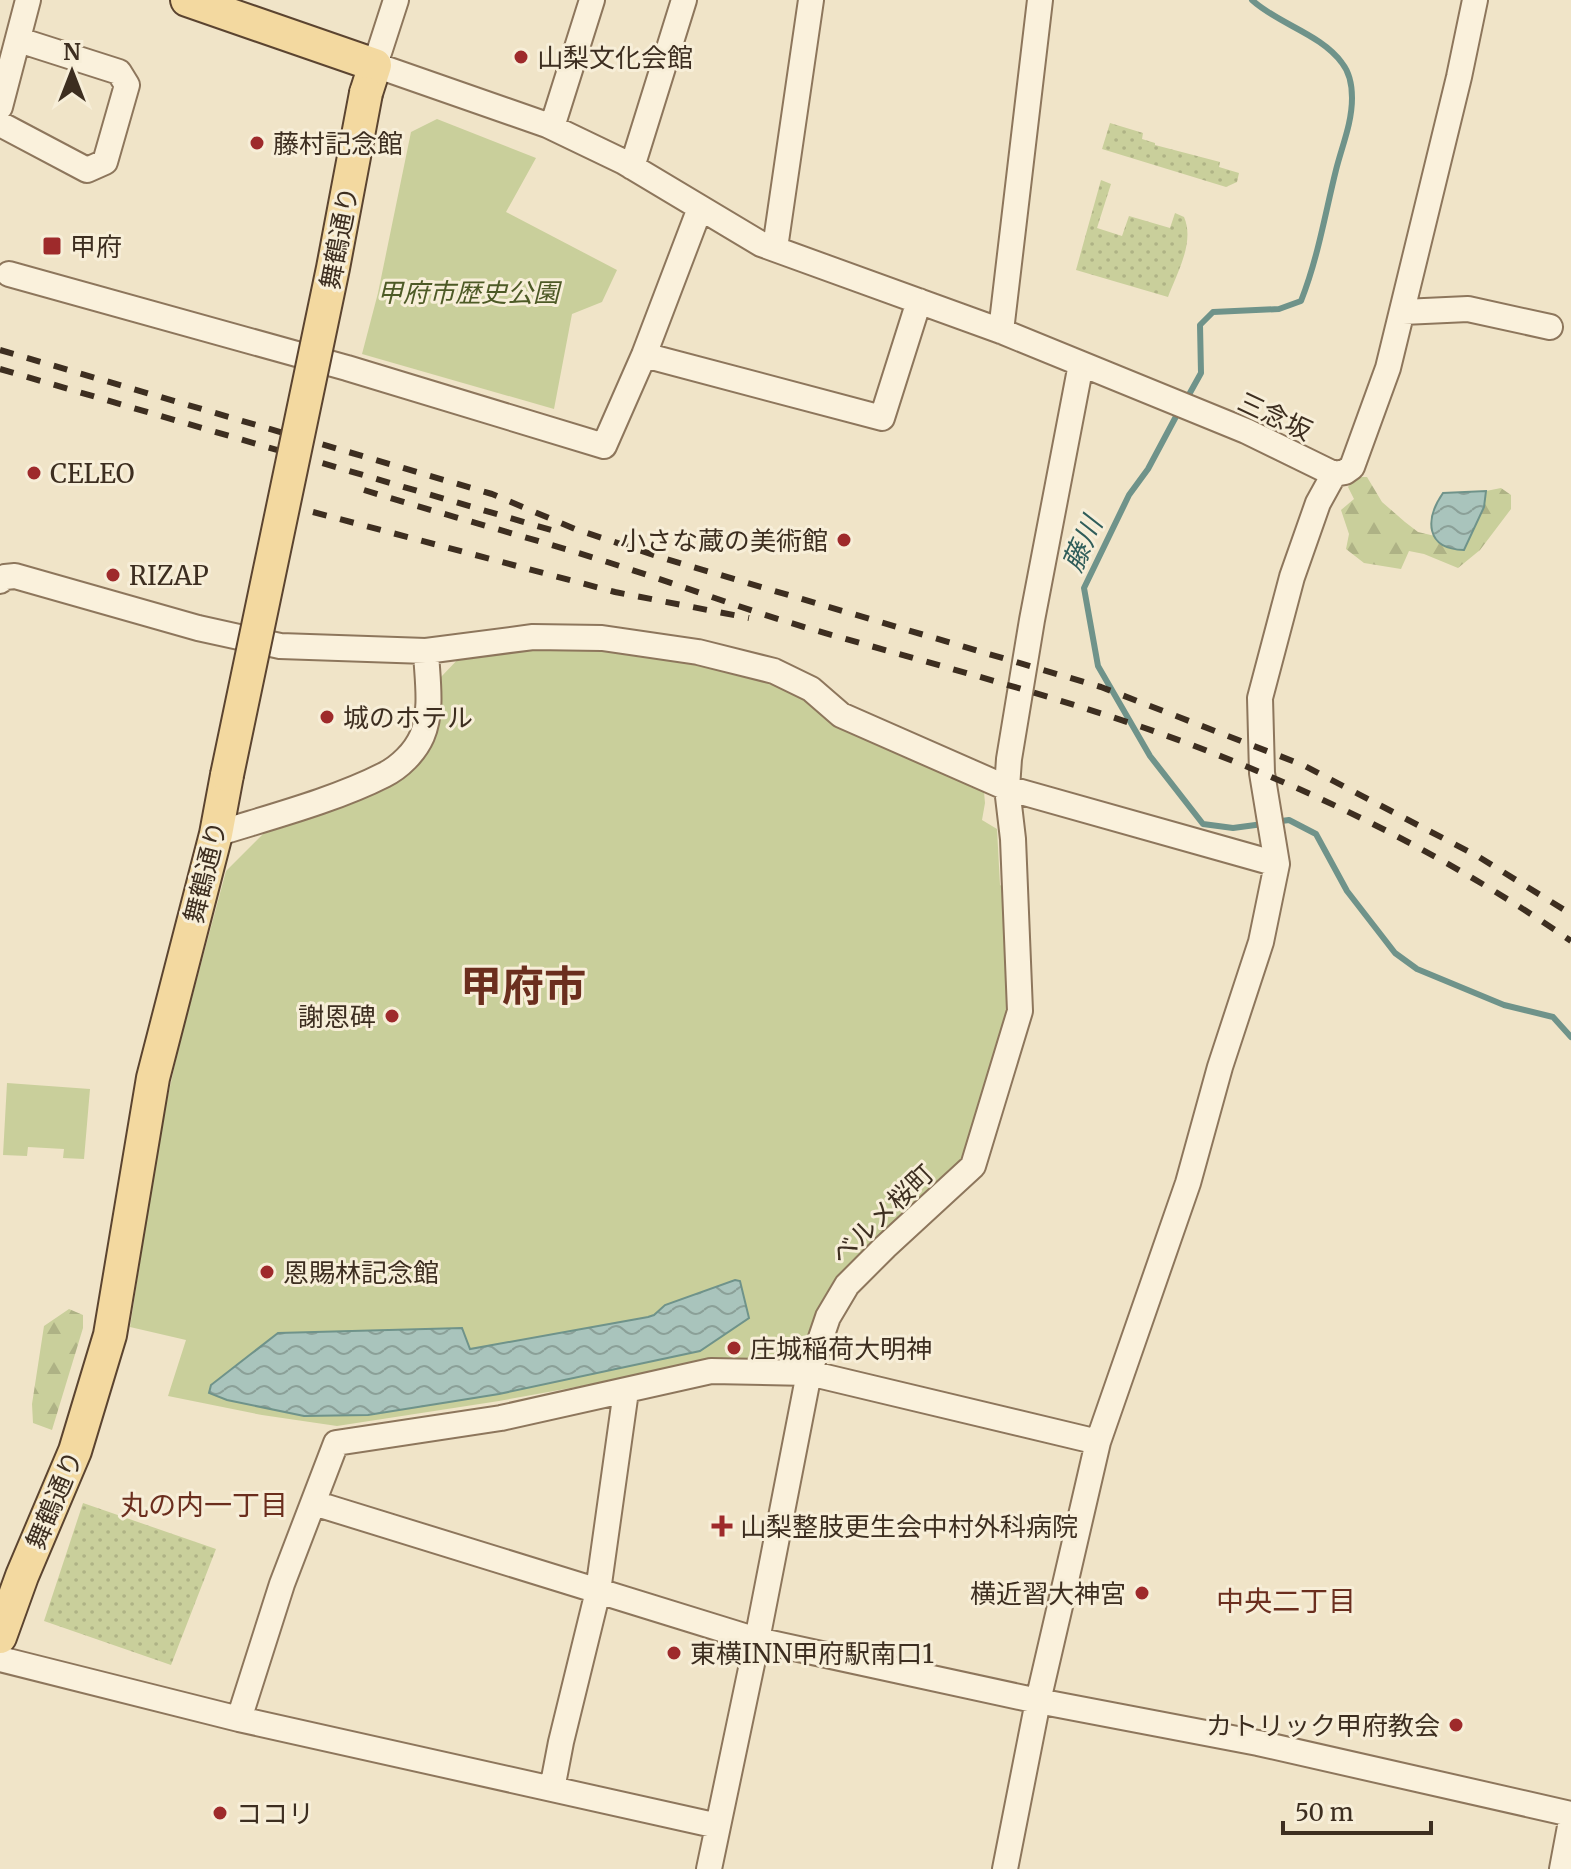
<svg xmlns="http://www.w3.org/2000/svg" width="1571" height="1869" viewBox="0 0 1571 1869" font-family="Merriweather,'Noto Sans JP',serif">
	<style>
		.grass { fill: url(#grass-dots) }
		.forest { fill: url(#forest-firs) }
		.park { fill: #c9cf9b }
		.water { fill: url(#water-waves); stroke: #6f938a; stroke-width: 2 }
		.lines { fill: none; stroke-linecap: round; stroke-linejoin: round }
		.stream { stroke: #6f938a; stroke-width: 6 }
		.minor-casing { stroke: #8d765c; stroke-width: 28 }
		.major-casing { stroke: #5b4430; stroke-width: 36 }
		.minor { stroke: #faf1dc; stroke-width: 24 }
		.major { stroke: #f3d9a0; stroke-width: 32 }
		.rail { stroke: #3d2e20; stroke-width: 6; stroke-dasharray: 14 14; stroke-linecap: butt }
		.major-bridge-casing { stroke: #5b4430; stroke-width: 36; stroke-linecap: butt }
		.major-bridge { stroke: #f3d9a0; stroke-width: 32 }
		.poi-dot { fill: #9e2a2b; stroke: #f7eed8; stroke-width: 3 }
		.labels { text-anchor: middle; dominant-baseline: central; stroke-width: 6; stroke-linejoin: round; paint-order: stroke }
		.poi-label { font-size: 26px; fill: #3d2e20; stroke: #f7eed8; text-anchor: start }
		.street-label { font-size: 26px; fill: #3d2e20; stroke: #f7eed8 }
		.park-label { font-size: 26px; font-style: italic; fill: #4d5a26; stroke: #f7eed8 }
		.water-label { font-size: 28px; font-style: italic; fill: #2f5d5a; stroke: #f7eed8 }
		.neighbourhood-label { font-size: 28px; fill: #6b2e1e; stroke: #f7eed8 }
		.town-label { font-size: 42px; font-weight: bold; fill: #6b2e1e; stroke: #f7eed8 }
	</style>
	<defs>
		<pattern id="grass-dots" width="8" height="8" patternUnits="userSpaceOnUse" patternTransform="scale(2)"><rect width="8" height="8" fill="#c9cf9b"/><path d="M2 2h.1M6 6h.1" fill="none" stroke="#aeb285" stroke-width="1.8" stroke-linecap="round"/></pattern>
		<pattern id="forest-firs" width="22" height="20" patternUnits="userSpaceOnUse" patternTransform="scale(2)"><rect width="22" height="20" fill="#c9cf9b"/><path d="M5 1l3.5 6h-7zM16 11l3.5 6h-7z" fill="#aeb285"/></pattern>
		<pattern id="water-waves" width="16" height="10" patternUnits="userSpaceOnUse" patternTransform="scale(2)"><rect width="16" height="10" fill="#a9c4bc"/><path d="M0 5q4-4 8 0t8 0" fill="none" stroke="#8ba098"/></pattern>
	</defs>
	<rect width="100%" height="100%" fill="#f0e4c8"/>
	<path class="grass" d="M1110 123 1143 133 1142 139 1155 143V145L1220 162 1219 167 1239 173 1237 182 1226 187 1102 149Z
		M1101 180 1111 184 1097 228 1122 236 1129 216 1170 228 1175 213 1184 217C1195 242 1177 273 1168 297L1076 270Z
		M83 1503 216 1549 171 1665 44 1621Z"/>
	<path class="forest" d="M1356 477H1367L1382 502 1405 522 1418 532 1435 536 1455 550 1484 507 1486 491 1501 488 1511 495V509L1480 550 1458 568 1424 554 1409 551 1401 569 1364 563 1346 549 1349 534 1341 510 1354 499 1348 487Z
		M69 1309 83 1315V1328L52 1430 33 1423 32 1404 44 1326Z"/>
	<path class="park" d="M437 119 536 158 506 212 617 270 602 302 572 314 554 409 362 354 378 293 411 132Z
		M584 646 702 662 800 691 829 722 984 792 985 803 982 820 997 829 1000 885 1006 889 1020 1011 973 1166 832 1306 814 1318 806 1345H800L794 1357 705 1359 615 1380 499 1401 337 1426 262 1415 168 1396 186 1340 130 1327 160 1132 179 1046 226 871 267 830 300 815 343 806 385 790 415 769 426 756 438 727 441 677 461 656 515 648Z
		M7 1083 90 1089 84 1159 63 1158 64 1149 28 1147 27 1156 3 1155Z"/>
	<path class="water" d="M1486 491 1484 507 1464 550C1425 549 1425 519 1443 493Z
		M735 1280 740 1281 749 1318 700 1351 499 1394 368 1415 304 1416 227 1400 209 1393 211 1385 278 1333 462 1328 470 1349 648 1317 654 1315 665 1305Z"/>
	<g class="lines">
		<path class="stream" d="M1186 400 1201 373 1200 325 1213 312 1279 309 1301 301C1318 258 1325 214 1336 170 1342 146 1352 123 1352 98 1352 86 1350 73 1342 63 1321 34 1278 24 1252 0
			M1180 409 1148 469 1129 495 1084 588 1098 666 1150 756 1203 824 1233 828 1263 824
			M1274 822 1289 820 1316 834 1347 891 1395 953 1417 969 1504 1005 1553 1017 1571 1037"/>
		<defs>
			<path id="minor" d="M396 0 375 65 547 125 624 162 761 244 1001 331 1246 431 1334 474
				M0 107 28 0
				M0 124 87 170 105 162 127 85 119 72 19 40
				M552 127 592 0
				M632 167 684 0
				M775 248 811 0
				M9 274 347 368 604 446 644 355 700 208
				M1403 312 1468 309 1550 327
				M1001 331 1040 0
				M644 355 882 418 919 301
				M0 581 5 577 15 576 198 628 280 646 426 651 533 637 602 638 698 652 774 671 811 689 841 715 1007 788 1277 864
				M216 834C270 817 335 800 384 775 400 767 415 752 422 736 433 710 427 678 426 651
				M314 1503 757 1640 1038 1701 1258 1743 1571 1814
				M0 1659 239 1719 718 1826
				M239 1719 282 1584 336 1443 501 1418 711 1371 809 1373 1098 1442
				M552 1789 561 1742 598 1591 626 1391
				M709 1869 757 1640 809 1373 828 1317 847 1285 885 1247 973 1166 1020 1011 1013 839 1007 788 1009 759 1032 620 1081 364
				M1005 1869 1038 1701 1098 1442 1188 1183 1220 1067 1261 942 1277 864 1262 773 1260 698 1292 577 1318 503 1334 474 1345 472 1352 467 1388 368 1459 77 1475 0
				M1562 1869 1571 1821"/>
			<path id="major" d="M187 0 375 65 366 93
				M0 1637 22 1576 75 1451 110 1335 153 1078 216 834 227 775"/>
		</defs>
		<use href="#minor" class="minor-casing"/>
		<use href="#major" class="major-casing"/>
		<use href="#minor" class="minor"/>
		<use href="#major" class="major"/>
		<path class="rail" d="M0 350 492 494 575 529 666 559 1101 687 1303 765 1479 857 1571 914
			M0 369 558 532
			M364 490C451 517 540 540 626 568 688 588 749 611 811 629 922 661 1033 690 1142 727 1292 779 1440 850 1571 941
			M313 512 615 592 749 618"/>
		<defs>
			<path id="major-bridge" d="M227 775 333 268 366 93"/>
		</defs>
		<use href="#major-bridge" class="major-bridge-casing"/>
		<use href="#major-bridge" class="major-bridge"/>
	</g>
	<g class="poi-dot">
		<circle cx="521" cy="57" r="8"/>
		<circle cx="257" cy="143" r="8"/>
		<rect x="42" y="236" width="20" height="20" rx="4"/>
		<circle cx="34" cy="473" r="8"/>
		<circle cx="844" cy="540" r="8"/>
		<circle cx="113" cy="575" r="8"/>
		<circle cx="327" cy="717" r="8"/>
		<circle cx="392" cy="1016" r="8"/>
		<circle cx="267" cy="1272" r="8"/>
		<circle cx="734" cy="1348" r="8"/>
		<path d="M718 1514h8v8h8v8h-8v8h-8v-8h-8v-8h8z"/>
		<circle cx="1142" cy="1593" r="8"/>
		<circle cx="674" cy="1653" r="8"/>
		<circle cx="1456" cy="1725" r="8"/>
		<circle cx="220" cy="1813" r="8"/>
	</g>
	<g class="labels">
		<g class="poi-label">
			<text x="537" y="57">山梨文化会館</text>
			<text x="273" y="143">藤村記念館</text>
			<text x="70" y="246">甲府</text>
			<text x="50" y="473">CELEO</text>
			<text x="828" y="540" text-anchor="end">小さな蔵の美術館</text>
			<text x="129" y="575">RIZAP</text>
			<text x="343" y="717">城のホテル</text>
			<text x="376" y="1016" text-anchor="end">謝恩碑</text>
			<text x="283" y="1272">恩賜林記念館</text>
			<text x="750" y="1348">庄城稲荷大明神</text>
			<text x="740" y="1526">山梨整肢更生会中村外科病院</text>
			<text x="1126" y="1593" text-anchor="end">横近習大神宮</text>
			<text x="690" y="1653">東横INN甲府駅南口1</text>
			<text x="1440" y="1725" text-anchor="end">カトリック甲府教会</text>
			<text x="236" y="1813">ココリ</text>
		</g>
		<g class="street-label">
			<text transform="translate(339 238) rotate(-79)">舞鶴通り</text>
			<text transform="translate(1275 416) rotate(25)">三念坂</text>
			<text transform="translate(205 872) rotate(-76)">舞鶴通り</text>
			<text transform="translate(882 1214) rotate(-44)">ベルメ桜町</text>
			<text transform="translate(54 1500) rotate(-67)">舞鶴通り</text>
		</g>
		<g class="park-label">
			<text x="468" y="292">甲府市歴史公園</text>
		</g>
		<g class="water-label">
			<text transform="translate(1082 544) rotate(-66)">藤川</text>
		</g>
		<g class="neighbourhood-label">
			<text x="204" y="1505">丸の内一丁目</text>
			<text x="1286" y="1601">中央二丁目</text>
		</g>
		<g class="town-label">
			<text x="523" y="986">甲府市</text>
		</g>
	</g>
	<g transform="translate(72 72)" stroke="#f7eed8" stroke-width="6" paint-order="stroke">
	<path d="M0-6L14 30L0 20L-14 30Z" fill="#3d2e20"/>
	<text y="-12" font-size="22" font-weight="bold" text-anchor="middle" fill="#3d2e20">N</text>
	</g>
	<path d="M1283 1821v12h148v-12" fill="none" stroke="#3d2e20" stroke-width="4"/>
	<text x="1295" y="1821" font-size="24" fill="#3d2e20" stroke="#f7eed8" stroke-width="6" paint-order="stroke">50 m</text>
</svg>
